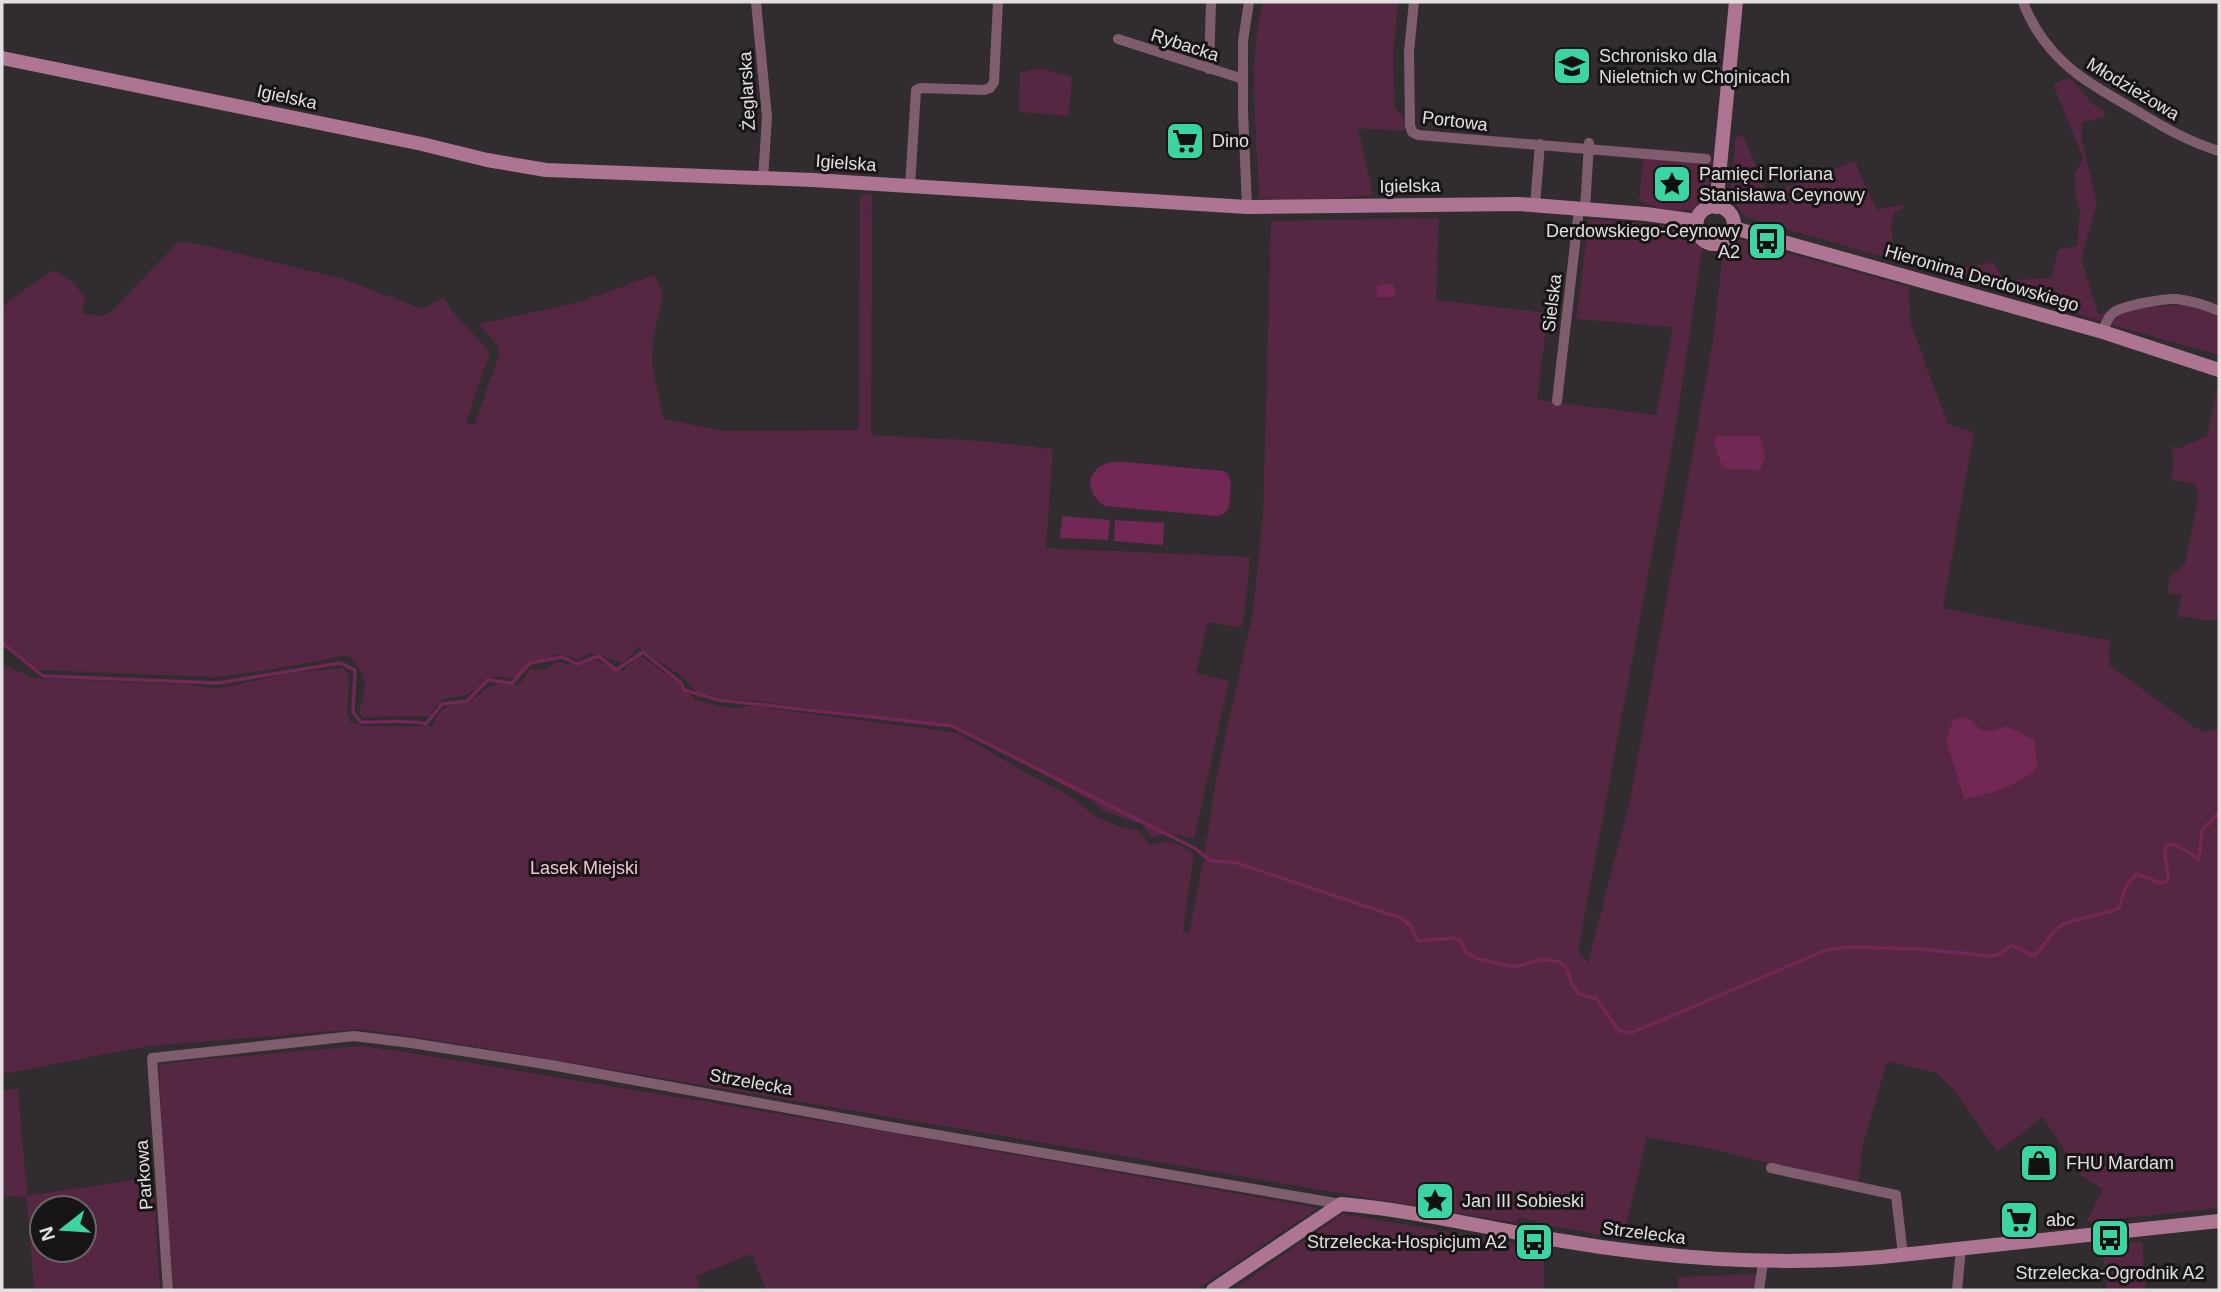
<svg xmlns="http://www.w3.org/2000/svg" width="2221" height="1292" viewBox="0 0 2221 1292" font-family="Arial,sans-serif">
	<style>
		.green { fill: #562742; fill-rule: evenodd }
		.water { fill: #732755 }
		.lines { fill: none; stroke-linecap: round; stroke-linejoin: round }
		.stream { stroke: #732755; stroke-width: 3.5 }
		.street { stroke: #805c6f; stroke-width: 10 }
		.secondary { stroke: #ae7593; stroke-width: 14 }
		.labels { text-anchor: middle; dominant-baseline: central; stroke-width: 6; stroke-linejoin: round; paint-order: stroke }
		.street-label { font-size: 18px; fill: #e3dfe1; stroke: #181516 }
		.poi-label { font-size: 18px; fill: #e3dfe1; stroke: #181516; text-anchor: start }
		.park-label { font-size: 18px; fill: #f2c5db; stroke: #181516 }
	</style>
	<rect width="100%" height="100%" fill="#312c2f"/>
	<path class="green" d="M1263 2H1398L1393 55 1394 107 1405 120 1406 129 1401 131 1358 128 1373 195 1306 201 1259 198C1257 138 1247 59 1263 2Z
		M1039 68 1072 77 1069 116 1019 112 1020 73Z
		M2069 78C2077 84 2080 91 2088 97L2087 100 2104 111 2105 117 2082 123V140L2097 204 2081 258 2098 314 2108 312 2101 321 1899 262 1903 241 1910 259C1936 269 1966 270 1993 262L2008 285 2016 280 2051 278 2058 250 2077 245 2080 212 2075 193V174L2083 158 2053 84Z
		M1743 136 1768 195 1854 161 1877 210 1903 204V208L1894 213 1891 226 1894 260 1745 217 1730 197 1736 137Z
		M1644 148 1712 154 1707 207C1687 213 1658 211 1639 201Z
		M860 194 872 195 871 435 981 441 1053 449 1046 548 1250 557 1245 611 1241 628 1208 622 1196 673 1229 681 1194 839 1167 833 1152 838 1142 824 1103 811 1094 802 955 726 755 701 721 698 697 692 681 676 638 647 624 663 590 653 578 660 557 654 541 663 528 661C514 690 509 670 488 680 482 683 477 690 470 693 451 701 442 691 430 716L363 717 359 712C367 687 369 674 347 655L270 670 215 677 39 670 2 646V309L10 300 54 270 72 282 86 298 82 306 83 314 99 316 110 313 179 241 212 247 343 279 422 309 444 297 451 310 490 352 466 423 475 424 499 354 497 345 479 324 580 302 654 275 663 293 653 341 652 364 663 419 724 431 859 430Z
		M1439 218 1436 300 1548 313 1537 400 1656 415 1673 327 1576 319 1589 219 1690 228 1703 244 1676 425 1578 951 1588 963 1631 796 1713 341 1723 252 1739 239 1909 287 1911 325 1948 424 1974 432 1943 608 2066 633 2110 640 2109 665 2194 727 2205 732 2219 728V1208L2086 1222 2103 1189 2080 1175 2043 1117 1997 1152 1955 1091 1937 1073 1887 1061 1863 1145 1858 1186 1717 1150 1647 1137 1623 1239 1552 1226 1519 1217 1517 1223 454 1043 361 1029 148 1046 2 1074V664L34 678 186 684 216 689 289 673 343 668 349 675 347 715 350 722 364 726H432C443 701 449 708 471 700 479 697 485 687 494 685 513 680 520 694 529 669L543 670 558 661C572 667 578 667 591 659L623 671 639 655 681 684 695 700 729 708 753 706 958 733 1026 773 1067 794 1097 817 1117 826 1138 830 1150 845C1171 839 1176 843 1194 854L1183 931 1189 932 1204 858 1216 779 1253 611 1263 516 1271 221ZM1714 443 1760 470 1730 469 1722 467ZM1971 719 1979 729 1992 731 2007 726 1960 792Z
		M2189 305 2219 316V355L2109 324C2121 305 2168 306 2189 305Z
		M2219 379V618C2206 624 2192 615 2177 617L2182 595 2168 594 2169 577 2185 564 2199 495 2194 483 2171 480 2174 457 2171 447 2179 448 2207 436Z
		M361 1046 412 1053 869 1129 1318 1208 1196 1290H766L752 1254 696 1276 701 1290H174L164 1177 159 1065 196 1060Z
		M18 1089 27 1196 153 1177 160 1290H34L27 1197 2 1196V1090ZM42 1208H84V1250H42Z
		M1342 1214 1544 1248V1290H1233Z
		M2142 1242 2146 1290H2107L2102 1246Z
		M1759 1274 1756 1290H1678V1277Z"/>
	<path class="water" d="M1389 284 1395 287V297H1378L1376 287 1380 285Z
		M1716 436H1760L1765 458 1760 470 1730 469 1722 467 1714 443Z
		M1125 462 1223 471 1228 474 1231 484 1229 508 1224 514 1216 516 1105 506C1089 497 1083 475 1103 465 1109 461 1118 462 1125 462Z
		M1062 516 1110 520 1108 540 1060 538Z
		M1115 520 1164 523 1163 545 1114 541Z
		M1963 717 1971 719 1979 729 1992 731 2007 726 2035 741 2037 768C2016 787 1991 794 1964 799L1946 740 1953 720Z"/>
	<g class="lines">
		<path class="stream" d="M2 643 43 676 218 683 340 663 355 670 353 712 361 722C381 723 408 719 426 724L442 704 467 701 488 680 512 683 530 663 562 657 577 664 598 656 616 670 643 652 681 683 684 690 719 700 952 726 1196 849
			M1198 851 1211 861 1234 862 1401 918 1410 925 1418 941 1454 938 1460 940 1466 952 1478 959 1515 967 1544 959 1560 962 1566 967 1571 982 1579 994 1597 999 1616 1027 1620 1031 1631 1033 1826 950 1848 947 1919 949 1991 956 2000 954 2012 945 2034 956C2044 947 2050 934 2060 926 2070 918 2106 915 2119 908L2127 884 2137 874 2160 883 2168 881C2170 868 2162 861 2166 846L2174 844 2199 859 2202 830 2219 813"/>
		<path class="street" d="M756 2 767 117 763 179
			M1414 2 1409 51 1410 125 1412 132 1418 135 1706 159
			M2023 2C2045 60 2085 81 2137 111 2163 127 2189 142 2219 151
			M1118 39 1243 79
			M1209 69 1211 2
			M910 186 916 90 921 88 984 90 990 88 994 82 998 2
			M1535 205 1540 144
			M1247 207 1243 112V41L1249 2
			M1585 209 1589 143
			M2103 332C2105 325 2107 318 2113 313 2121 306 2165 298 2177 299 2191 301 2206 305 2219 311
			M1557 401 1579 209
			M1771 1168 1896 1195 1903 1255
			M168 1290 152 1058 354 1036 411 1043 551 1065 891 1127 1341 1204
			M1759 1290 1763 1263
			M1957 1290 1961 1249"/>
		<path class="secondary" d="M2 58 422 144 487 160 546 170 813 180 1247 207 1519 204 1646 214 1697 221
			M1696 225a19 19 0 1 1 38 0a19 19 0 1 1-38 0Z
			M1716 207 1736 2
			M1734 228 2103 332 2219 370
			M1213 1290 1341 1204C1413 1210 1486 1228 1557 1240 1667 1259 1771 1266 1882 1257L2219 1221"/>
	</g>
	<defs>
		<symbol id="school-square" viewBox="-11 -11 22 22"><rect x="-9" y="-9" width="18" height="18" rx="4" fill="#3cd4a4" stroke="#181516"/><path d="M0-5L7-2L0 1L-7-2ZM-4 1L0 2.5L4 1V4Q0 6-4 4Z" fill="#111"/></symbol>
		<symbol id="supermarket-square" viewBox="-11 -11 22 22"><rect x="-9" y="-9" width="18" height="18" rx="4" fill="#3cd4a4" stroke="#181516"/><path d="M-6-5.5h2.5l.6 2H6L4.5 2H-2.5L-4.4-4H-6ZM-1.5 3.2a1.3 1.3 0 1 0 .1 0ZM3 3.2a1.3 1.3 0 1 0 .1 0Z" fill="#111"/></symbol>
		<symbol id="sight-square" viewBox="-11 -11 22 22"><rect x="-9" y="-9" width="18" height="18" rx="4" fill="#3cd4a4" stroke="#181516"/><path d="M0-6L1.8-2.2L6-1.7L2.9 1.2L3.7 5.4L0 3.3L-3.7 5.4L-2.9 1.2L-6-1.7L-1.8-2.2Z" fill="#111"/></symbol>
		<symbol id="bus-square" viewBox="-11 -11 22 22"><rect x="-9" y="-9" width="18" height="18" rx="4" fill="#3cd4a4" stroke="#181516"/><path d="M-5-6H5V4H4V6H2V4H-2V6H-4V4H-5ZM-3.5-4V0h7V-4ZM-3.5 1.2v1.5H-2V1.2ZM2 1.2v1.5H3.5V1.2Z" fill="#111"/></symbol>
		<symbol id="shop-square" viewBox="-11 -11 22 22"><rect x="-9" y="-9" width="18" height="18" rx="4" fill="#3cd4a4" stroke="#181516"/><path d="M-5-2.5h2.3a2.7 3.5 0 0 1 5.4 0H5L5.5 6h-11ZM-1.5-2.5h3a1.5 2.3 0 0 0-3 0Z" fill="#111"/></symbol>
	</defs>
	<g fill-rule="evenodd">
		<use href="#school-square" x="1550" y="44" width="44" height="44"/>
		<use href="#supermarket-square" x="1163" y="119" width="44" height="44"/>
		<use href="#sight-square" x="1650" y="162" width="44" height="44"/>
		<use href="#bus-square" x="1745" y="219" width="44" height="44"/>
		<use href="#shop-square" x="2017" y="1141" width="44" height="44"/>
		<use href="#sight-square" x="1413" y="1179" width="44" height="44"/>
		<use href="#supermarket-square" x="1997" y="1198" width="44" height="44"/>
		<use href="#bus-square" x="2088" y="1216" width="44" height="44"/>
		<use href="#bus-square" x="1512" y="1220" width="44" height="44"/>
	</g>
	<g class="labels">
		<g class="street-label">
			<text transform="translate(1185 45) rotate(18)">Rybacka</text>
			<text transform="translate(2133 89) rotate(31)">Młodzieżowa</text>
			<text transform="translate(747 91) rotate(-93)">Żeglarska</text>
			<text transform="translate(287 97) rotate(12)">Igielska</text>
			<text transform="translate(1455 121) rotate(7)">Portowa</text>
			<text transform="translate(846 163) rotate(4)">Igielska</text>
			<text transform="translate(1410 186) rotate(-1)">Igielska</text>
			<text transform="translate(1982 278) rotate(16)">Hieronima Derdowskiego</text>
			<text transform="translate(1552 303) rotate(-83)">Sielska</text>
			<text transform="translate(751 1082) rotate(10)">Strzelecka</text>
			<text transform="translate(144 1175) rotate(-94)">Parkowa</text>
			<text transform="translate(1644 1233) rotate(7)">Strzelecka</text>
		</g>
		<g class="poi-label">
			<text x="1599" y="56">Schronisko dla<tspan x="1599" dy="21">Nieletnich w Chojnicach</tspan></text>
			<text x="1212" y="141">Dino</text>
			<text x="1699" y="174">Pamięci Floriana<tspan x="1699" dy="21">Stanisława Ceynowy</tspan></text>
			<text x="1740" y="231" text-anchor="end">Derdowskiego-Ceynowy<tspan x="1740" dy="21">A2</tspan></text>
			<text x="2066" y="1163">FHU Mardam</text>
			<text x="1462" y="1201">Jan III Sobieski</text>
			<text x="2046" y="1220">abc</text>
			<text x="1507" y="1242" text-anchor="end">Strzelecka-Hospicjum A2</text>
			<text x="2110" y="1273" text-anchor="middle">Strzelecka-Ogrodnik A2</text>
		</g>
		<g class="park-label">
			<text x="584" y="868">Lasek Miejski</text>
		</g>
	</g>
	<rect width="2221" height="1292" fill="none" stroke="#e3dfe1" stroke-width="7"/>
	<g transform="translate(63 1229) rotate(253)"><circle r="33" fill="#181516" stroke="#696667" stroke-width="2"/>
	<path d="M0-5L12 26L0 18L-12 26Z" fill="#3cd4a4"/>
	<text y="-10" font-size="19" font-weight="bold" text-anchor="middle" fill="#e3dfe1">N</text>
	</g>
</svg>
